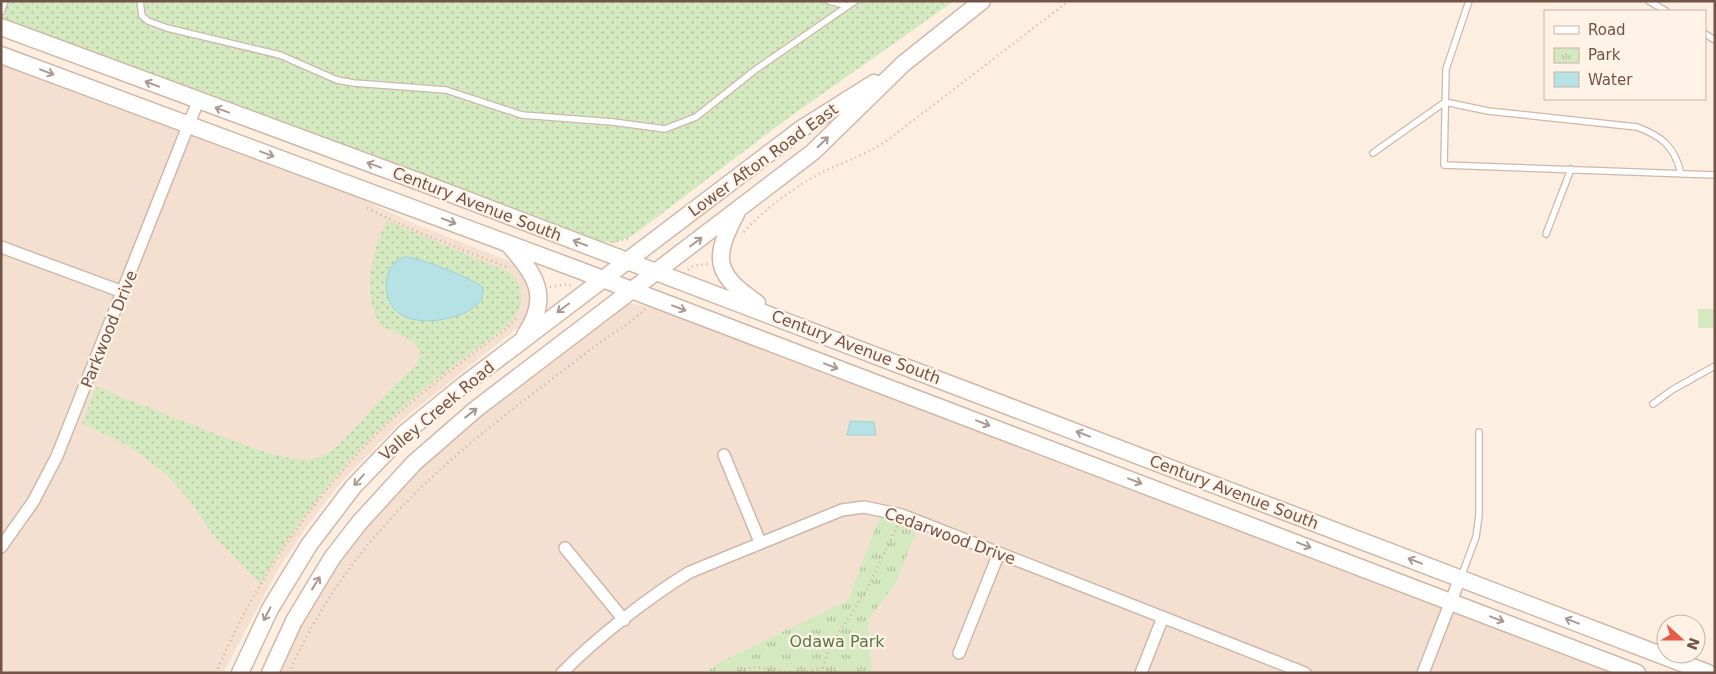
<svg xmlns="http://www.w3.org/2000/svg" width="1716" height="674" viewBox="0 0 1716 674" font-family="'DejaVu Sans',sans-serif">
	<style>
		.residential { fill: #f3e0d0 }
		.grass { fill: url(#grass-dots) }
		.park { fill: url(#park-tufts) }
		.pitch { fill: #d4e9c0 }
		.water { fill: #b6e2e5; stroke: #9cd3d6 }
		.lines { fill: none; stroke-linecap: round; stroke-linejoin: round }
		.lane-casing { stroke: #cfb7ab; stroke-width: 8 }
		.street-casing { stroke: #cfb7ab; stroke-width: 14 }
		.secondary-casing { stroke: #d2b7a8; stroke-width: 19 }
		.path { stroke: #d5ad9d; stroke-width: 2.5; stroke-dasharray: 1 4; stroke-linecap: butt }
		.lane { stroke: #fff; stroke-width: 5.5 }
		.street { stroke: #fff; stroke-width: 11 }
		.secondary { stroke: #fff; stroke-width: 16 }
		.oneway { stroke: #aa9891 }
		.labels { text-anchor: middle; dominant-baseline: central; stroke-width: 4.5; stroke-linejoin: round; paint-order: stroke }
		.street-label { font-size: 16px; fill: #725348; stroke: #fff3e7 }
		.park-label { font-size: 16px; fill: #567841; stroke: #fff3e7 }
	</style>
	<defs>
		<pattern id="grass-dots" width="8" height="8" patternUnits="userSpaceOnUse" patternTransform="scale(1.25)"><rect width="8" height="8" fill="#d4e9c0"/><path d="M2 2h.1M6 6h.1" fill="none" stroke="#b0bf9e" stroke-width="1.8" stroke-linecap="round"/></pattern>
		<pattern id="park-tufts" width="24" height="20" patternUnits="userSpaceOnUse" patternTransform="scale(1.25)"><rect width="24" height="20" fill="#d4e9c0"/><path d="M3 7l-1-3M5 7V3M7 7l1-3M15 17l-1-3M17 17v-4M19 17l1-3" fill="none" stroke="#b0bf9e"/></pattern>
	</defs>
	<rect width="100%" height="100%" fill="#fcefe1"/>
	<path class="residential" d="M1 63 343 190 410 222 512 262 527 277 532 303 521 325 402 420 343 480 307 526 277 571 223 673H1Z
		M619 301 661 310 1615 673H872L868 620 896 583 882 510 848 600 720 662 705 673H270L294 621 393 484Z"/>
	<path class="grass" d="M1 1H954L784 121 632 236 614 243 597 241 1 18Z
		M387 221 509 272C522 284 526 300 515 316 508 327 494 335 484 343 461 360 439 376 418 394 354 448 303 511 260 583L213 535 192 503 165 473 129 446 82 423 96 387 252 448 284 457 307 460 322 457 337 447 398 382 411 371C436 344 402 336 383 327 360 300 372 250 387 221Z"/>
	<path class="park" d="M882 510 920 522 896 583 868 620 872 673H705L720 662 848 600Z"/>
	<path class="pitch" d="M1698 309H1715V328H1698Z"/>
	<path class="water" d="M404 257C420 257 470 278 483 287L482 299C469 319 421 328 400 314 381 301 381 265 404 257Z
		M850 421 874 422 876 435H847Z"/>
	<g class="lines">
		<defs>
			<path id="lane" d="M140 1 142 16 148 21 167 28 280 55 337 80 354 83 446 90 522 115 613 122 665 129 696 117 755 70 855 1
				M829 1 848 6
				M1469 1 1446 69 1444 165 1715 175
				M1649 1 1666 11
				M1 12 5 1
				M1705 34 1715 40
				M1373 153 1445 102 1488 111 1637 127C1662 136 1675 147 1681 174
				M1546 234 1571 169
				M1653 404 1672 390 1715 366
				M1461 577 1476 537 1479 515V432"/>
			<path id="street" d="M1 247 123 292
				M724 455 760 542
				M1 547 33 502 57 456 198 101
				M565 548 624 620
				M959 653 999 553
				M562 673C595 639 650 596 690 572L842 510 864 507 902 515 1305 673
				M1141 673 1163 617
				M1423 673 1460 578"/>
			<path id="secondary" d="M1 27 420 182 1708 673
				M1 55 579 270 1637 673
				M736 214C712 259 715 274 757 303
				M509 245C536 275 551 297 525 335
				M240 673 270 609 309 545 353 487 405 433 461 387 801 129 874 83
				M270 673 294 621 332 558 359 523 414 463 476 409 813 152 903 64 982 1"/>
		</defs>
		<use href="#lane" class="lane-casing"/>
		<use href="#street" class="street-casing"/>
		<use href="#secondary" class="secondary-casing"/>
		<path class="path" d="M367 208 408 228 509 268
			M744 232C763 210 798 184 825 171 846 161 865 155 885 142L1069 1
			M617 241 627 239 631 240
			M688 270 693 266 708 264
			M550 287 566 284 572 286
			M823 668 828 651 868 587 897 526
			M216 673C255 579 320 486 394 417 430 385 469 357 507 328L518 316
			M289 673C344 548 433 469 539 389 559 374 579 358 599 343 615 332 632 322 645 309
			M735 673 754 667 794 673
			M797 673 823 668 839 673"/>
		<use href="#lane" class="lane"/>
		<use href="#street" class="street"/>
		<use href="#secondary" class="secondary"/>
	</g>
	<defs><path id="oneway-shaft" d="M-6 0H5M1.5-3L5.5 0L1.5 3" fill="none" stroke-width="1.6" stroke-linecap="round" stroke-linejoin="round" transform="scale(1.25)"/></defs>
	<g class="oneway">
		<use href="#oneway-shaft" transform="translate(47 72) rotate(21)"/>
		<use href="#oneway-shaft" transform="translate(152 84) rotate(-159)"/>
		<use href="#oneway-shaft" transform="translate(222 110) rotate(-160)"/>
		<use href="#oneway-shaft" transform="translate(823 142) rotate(-44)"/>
		<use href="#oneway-shaft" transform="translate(267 154) rotate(20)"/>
		<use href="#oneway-shaft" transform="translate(374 165) rotate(-160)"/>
		<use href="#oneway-shaft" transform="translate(449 221) rotate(21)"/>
		<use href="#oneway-shaft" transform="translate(696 242) rotate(-37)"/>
		<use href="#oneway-shaft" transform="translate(580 243) rotate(-159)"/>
		<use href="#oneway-shaft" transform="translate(563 308) rotate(143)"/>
		<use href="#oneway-shaft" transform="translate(679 308) rotate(21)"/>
		<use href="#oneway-shaft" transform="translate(831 366) rotate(21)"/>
		<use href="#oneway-shaft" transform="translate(471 413) rotate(-38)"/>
		<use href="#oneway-shaft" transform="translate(983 423) rotate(21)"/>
		<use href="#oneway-shaft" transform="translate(1083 434) rotate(-159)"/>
		<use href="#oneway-shaft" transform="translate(359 480) rotate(132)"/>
		<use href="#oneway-shaft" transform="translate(1135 481) rotate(21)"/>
		<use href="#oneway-shaft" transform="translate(1304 545) rotate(21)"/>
		<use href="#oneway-shaft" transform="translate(1415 561) rotate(-159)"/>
		<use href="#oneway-shaft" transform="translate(316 583) rotate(-58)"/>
		<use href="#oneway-shaft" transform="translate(267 614) rotate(118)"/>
		<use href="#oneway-shaft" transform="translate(1497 619) rotate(21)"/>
		<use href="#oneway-shaft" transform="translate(1572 621) rotate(-159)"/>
	</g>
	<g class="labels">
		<g class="street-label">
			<text transform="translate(763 160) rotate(-36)">Lower Afton Road East</text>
			<text transform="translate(477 204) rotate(21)">Century Avenue South</text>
			<text transform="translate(109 329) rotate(-68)">Parkwood Drive</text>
			<text transform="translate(856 347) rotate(21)">Century Avenue South</text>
			<text transform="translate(437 411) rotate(-40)">Valley Creek Road</text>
			<text transform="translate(1234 492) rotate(21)">Century Avenue South</text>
			<text transform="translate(950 536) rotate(20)">Cedarwood Drive</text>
		</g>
		<g class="park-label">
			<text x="837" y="641">Odawa Park</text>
		</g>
	</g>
	<rect width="1716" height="674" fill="none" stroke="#725348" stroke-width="5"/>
	<rect x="1544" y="10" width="162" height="90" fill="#fff3e7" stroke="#c7b3a7"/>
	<rect x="1554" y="26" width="25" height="8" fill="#ffffff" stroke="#c7b3a7"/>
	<text x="1588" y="35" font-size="15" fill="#725348">Road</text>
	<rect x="1554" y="48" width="25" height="15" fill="url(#park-tufts)" stroke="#c7b3a7"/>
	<text x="1588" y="60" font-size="15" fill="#725348">Park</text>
	<rect x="1554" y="72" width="25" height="15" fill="#b6e2e5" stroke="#c7b3a7"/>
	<text x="1588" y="85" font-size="15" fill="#725348">Water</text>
	<g transform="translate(1681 639) rotate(111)"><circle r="24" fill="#fff3e7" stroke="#c7b3a7"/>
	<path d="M0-4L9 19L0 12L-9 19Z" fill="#e55b47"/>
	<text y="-8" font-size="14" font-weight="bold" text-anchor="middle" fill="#725348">N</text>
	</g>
</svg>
